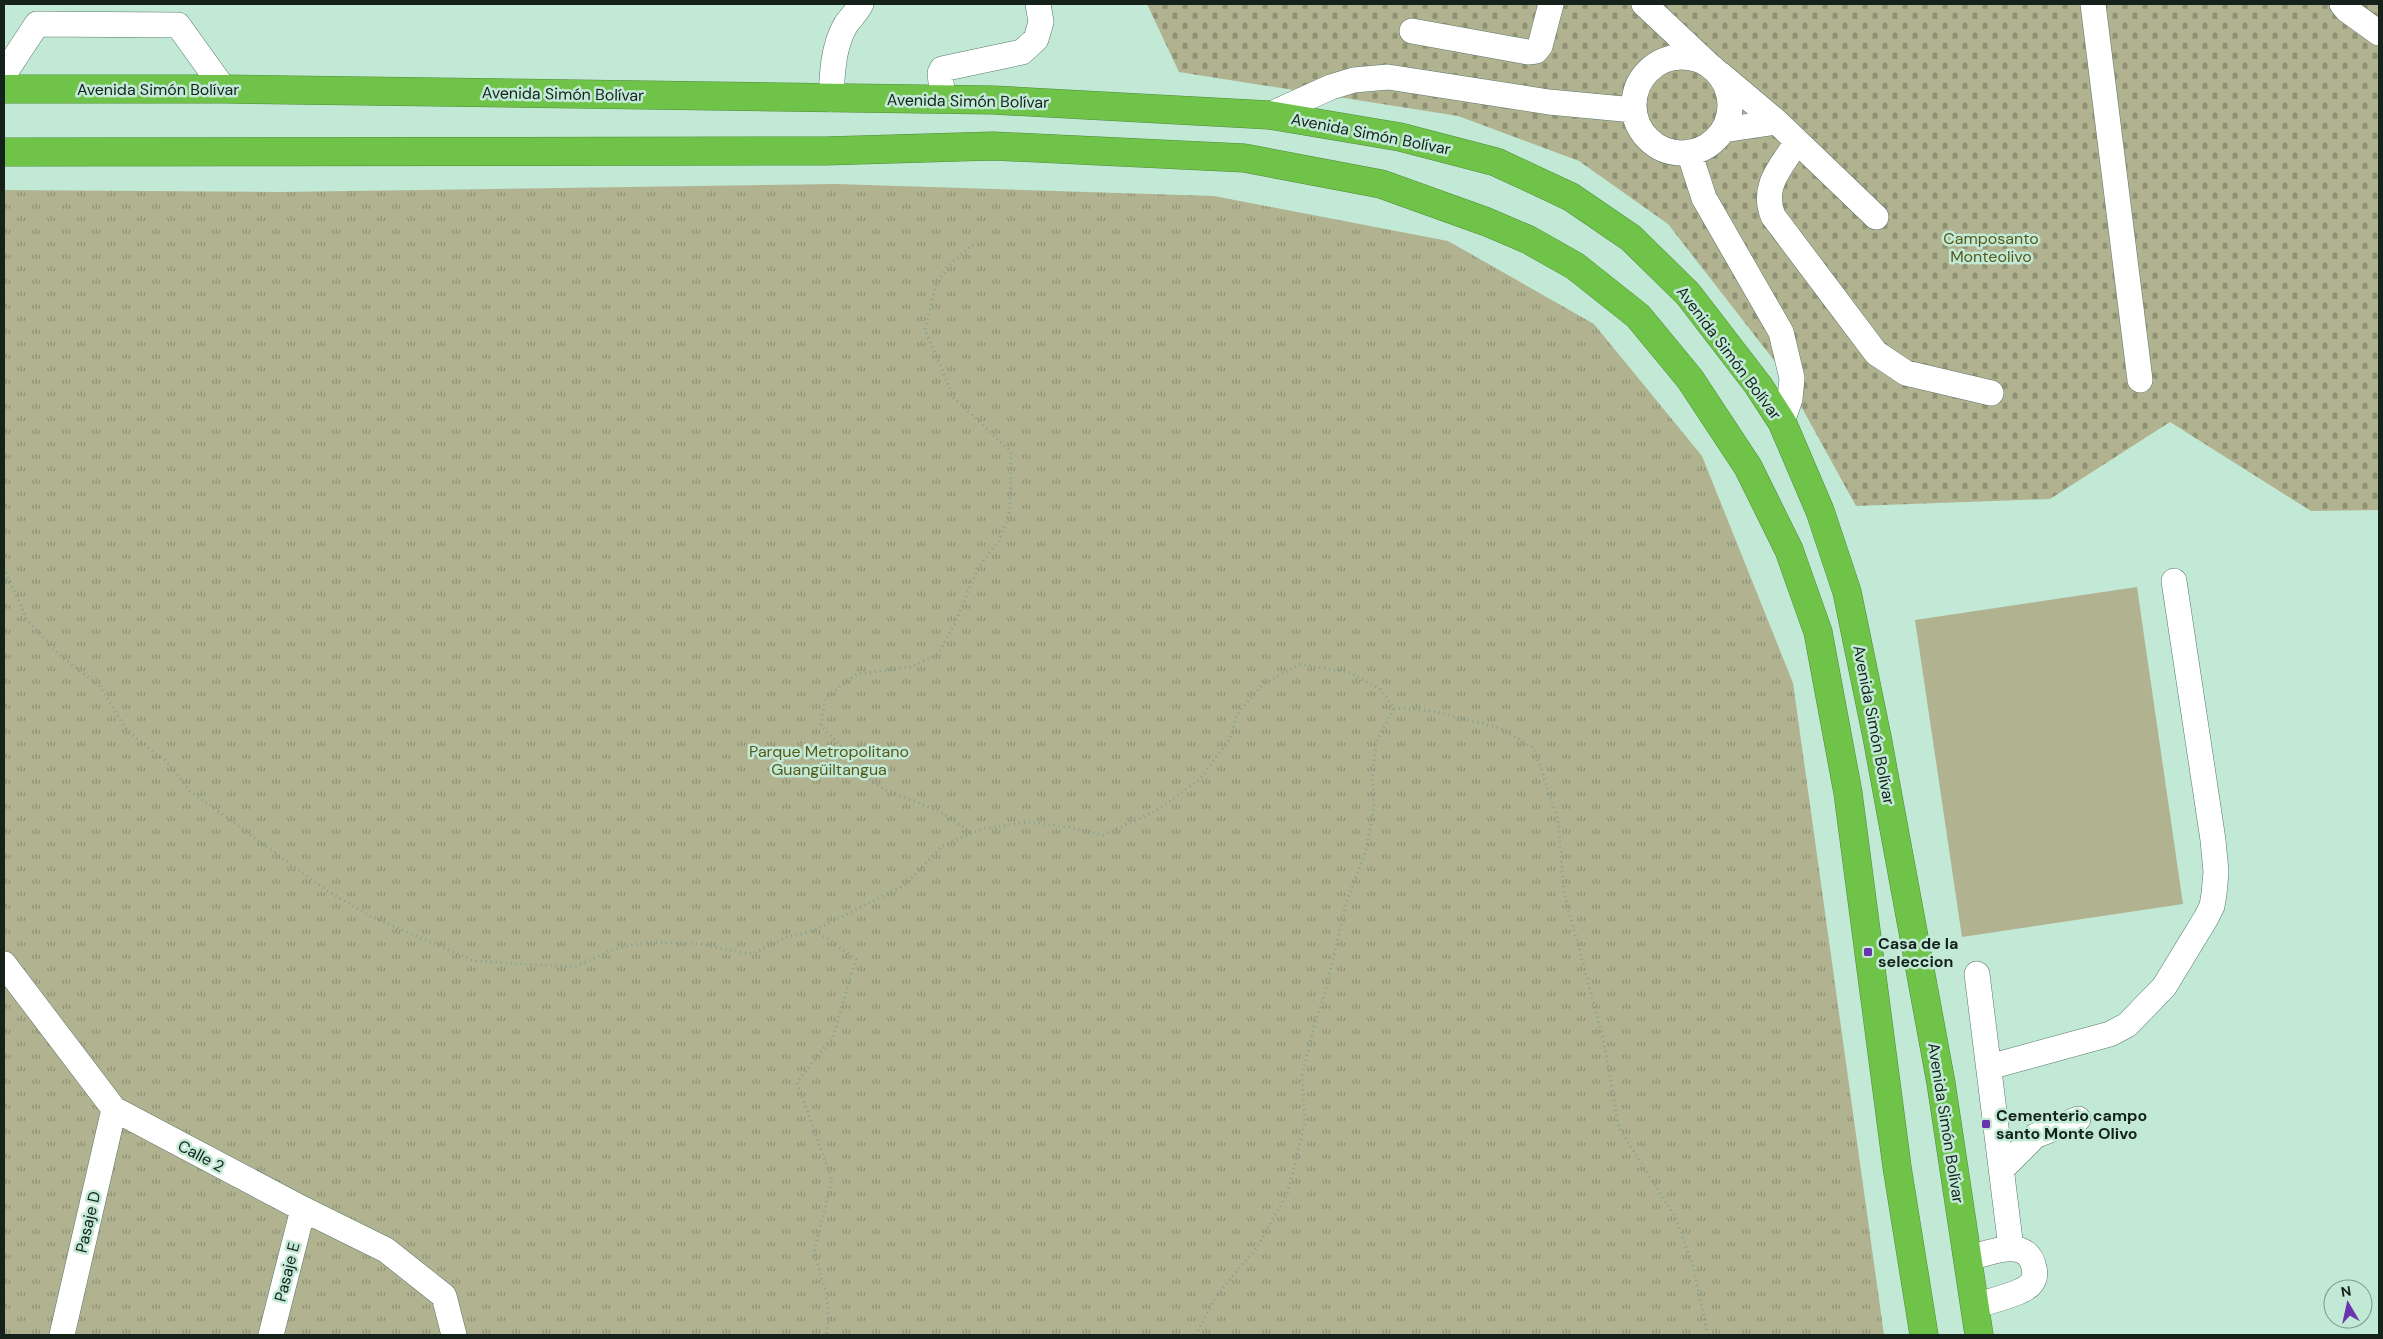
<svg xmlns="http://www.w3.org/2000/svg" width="2383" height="1339" viewBox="0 0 2383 1339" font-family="'DM Sans',sans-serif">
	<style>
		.green { fill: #b1b390 }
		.cemetery { fill: url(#cemetery-stones) }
		.park { fill: url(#park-tufts) }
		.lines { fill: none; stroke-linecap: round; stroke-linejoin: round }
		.minor-casing { stroke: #557868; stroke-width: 26 }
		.highway-casing { stroke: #4f8b39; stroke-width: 29 }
		.path { stroke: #83a192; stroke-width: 3; stroke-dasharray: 1 4; stroke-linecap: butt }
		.minor { stroke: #fff; stroke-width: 25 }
		.highway { stroke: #6fc349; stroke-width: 28 }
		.poi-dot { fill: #6a35ac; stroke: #c2e9d6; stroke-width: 2 }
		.labels { text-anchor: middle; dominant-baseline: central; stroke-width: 5; stroke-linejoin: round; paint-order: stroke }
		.street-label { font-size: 16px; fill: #14221b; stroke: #c2e9d6 }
		.park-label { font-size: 16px; fill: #585919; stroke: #c2e9d6 }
		.poi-label { font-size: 16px; font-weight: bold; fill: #14221b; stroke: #c2e9d6; text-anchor: start }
	</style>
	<defs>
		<pattern id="cemetery-stones" width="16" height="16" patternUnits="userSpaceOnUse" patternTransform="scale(1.25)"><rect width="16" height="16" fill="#b1b390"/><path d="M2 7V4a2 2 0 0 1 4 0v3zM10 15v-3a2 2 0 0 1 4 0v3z" fill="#8f9175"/></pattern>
		<pattern id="park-tufts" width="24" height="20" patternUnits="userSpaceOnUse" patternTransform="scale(1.25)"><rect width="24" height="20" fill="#b1b390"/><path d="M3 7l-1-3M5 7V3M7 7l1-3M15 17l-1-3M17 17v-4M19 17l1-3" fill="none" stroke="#8f9175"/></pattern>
	</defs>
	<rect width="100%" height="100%" fill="#c2e9d6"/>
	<path class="green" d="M2137 587 2183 904 1962 937 1915 620Z"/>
	<path class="cemetery" d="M1147 4H2379V510L2311 511 2170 422 2050 499 1856 506 1780 368 1668 224 1579 161 1458 116 1179 72Z"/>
	<path class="park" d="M836 184 1214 196 1448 241 1594 324 1702 456 1793 683 1884 1335H4V190L278 192Z"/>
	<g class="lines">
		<defs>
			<path id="minor" d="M1644 4 1708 64
				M2093 4 2140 380
				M2342 4 2347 10 2379 33
				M1412 31 1528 52 1536 51 1540 46 1551 4
				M1634 105a48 48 0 1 1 96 0a48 48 0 1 1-96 0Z
				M4 74 37 24 178 25 224 89
				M1720 74 1777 122 1876 217
				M831 99C832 75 833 47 845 26 850 18 857 12 861 4
				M943 100 940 73 942 69 1022 52 1036 39 1041 22 1038 4
				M1269 115 1331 87 1354 80 1388 77 1549 102 1634 110
				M1723 130 1777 122
				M1797 142C1781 167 1761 186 1773 216L1876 353 1906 373 1991 393
				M1689 152 1704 198 1781 332 1792 378 1790 399 1782 422
				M4 964 114 1109 303 1209 386 1250 444 1296 454 1335
				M1977 974 2011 1248
				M1989 1067 2110 1034 2127 1025 2164 987 2206 918 2212 906 2214 894 2216 872 2213 840 2174 581
				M2002 1169 2035 1136 2078 1119
				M1967 1259C1988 1253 2028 1235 2034 1268 2036 1276 2034 1283 2026 1288 2014 1296 1989 1301 1975 1306
				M62 1335 114 1109
				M271 1335 303 1209"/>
			<path id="highway" d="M4 89H224L993 100 1269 115 1400 137 1496 162 1571 197 1631 238 1688 294 1758 385 1782 422 1820 511 1847 592 1877 737 1941 1083 1979 1335
				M4 152 825 151 993 146 1244 158 1381 184 1487 222 1529 240 1575 266 1638 316 1690 379 1748 467 1789 550 1818 632 1848 793 1897 1167 1924 1335"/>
		</defs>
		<use href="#minor" class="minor-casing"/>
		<use href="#highway" class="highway-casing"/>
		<path class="path" d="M4 568 27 620 63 658 99 685 128 732 167 762 189 790 326 890 370 916 474 961 574 967 614 949 648 942 699 944 752 954 785 938 815 930 905 885 942 846 982 829 1027 822 1068 827 1103 835 1154 812 1199 780 1230 739 1237 714 1263 684 1301 664 1350 673 1380 689 1394 708 1377 740 1372 774 1374 807 1366 850 1346 903 1325 993 1314 1026 1302 1076 1305 1122 1288 1192 1258 1246 1216 1296 1196 1335
			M1394 708 1433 711 1500 728 1534 748 1558 820 1564 892 1605 1047 1619 1128 1674 1215 1693 1266 1708 1335
			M971 833 941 812 884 789 857 772 847 752 821 726 825 699 857 674 911 667 938 654 953 627 979 566 999 541 1010 511 1011 452 954 398 925 330 936 285 948 266 976 242
			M815 930 856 959 833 1037 797 1082 832 1180 814 1252 826 1293 829 1319 826 1335"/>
		<use href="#minor" class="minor"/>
		<use href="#highway" class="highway"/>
	</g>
	<g class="poi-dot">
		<rect x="1863" y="947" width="10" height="10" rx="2.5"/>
		<rect x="1981" y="1119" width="10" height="10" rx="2.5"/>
	</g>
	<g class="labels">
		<g class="street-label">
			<text x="158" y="89">Avenida Simón Bolívar</text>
			<text transform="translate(563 94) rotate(1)">Avenida Simón Bolívar</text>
			<text transform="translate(968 101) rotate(1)">Avenida Simón Bolívar</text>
			<text transform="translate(1371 134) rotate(11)">Avenida Simón Bolívar</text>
			<text transform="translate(1729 353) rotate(53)">Avenida Simón Bolívar</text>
			<text transform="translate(1874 725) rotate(79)">Avenida Simón Bolívar</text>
			<text transform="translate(1946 1123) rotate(81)">Avenida Simón Bolívar</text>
			<text transform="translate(201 1156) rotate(28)">Calle 2</text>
			<text transform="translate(88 1222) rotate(-77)">Pasaje D</text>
			<text transform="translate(287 1272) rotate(-76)">Pasaje E</text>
		</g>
		<g class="park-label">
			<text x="1991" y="238">Camposanto<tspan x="1991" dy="18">Monteolivo</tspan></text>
			<text x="829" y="751">Parque Metropolitano<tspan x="829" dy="18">Guangüiltangua</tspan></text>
		</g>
		<g class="poi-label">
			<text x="1878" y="943">Casa de la<tspan x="1878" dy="18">seleccion</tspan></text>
			<text x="1996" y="1115">Cementerio campo<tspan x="1996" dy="18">santo Monte Olivo</tspan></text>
		</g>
	</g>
	<rect width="2383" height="1339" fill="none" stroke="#14221b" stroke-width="10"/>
	<g transform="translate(2348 1304) rotate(351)"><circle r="24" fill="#c2e9d6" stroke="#7c998b"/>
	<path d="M0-4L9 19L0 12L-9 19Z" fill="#6a35ac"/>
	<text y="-8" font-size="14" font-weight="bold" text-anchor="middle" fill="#14221b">N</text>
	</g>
</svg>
